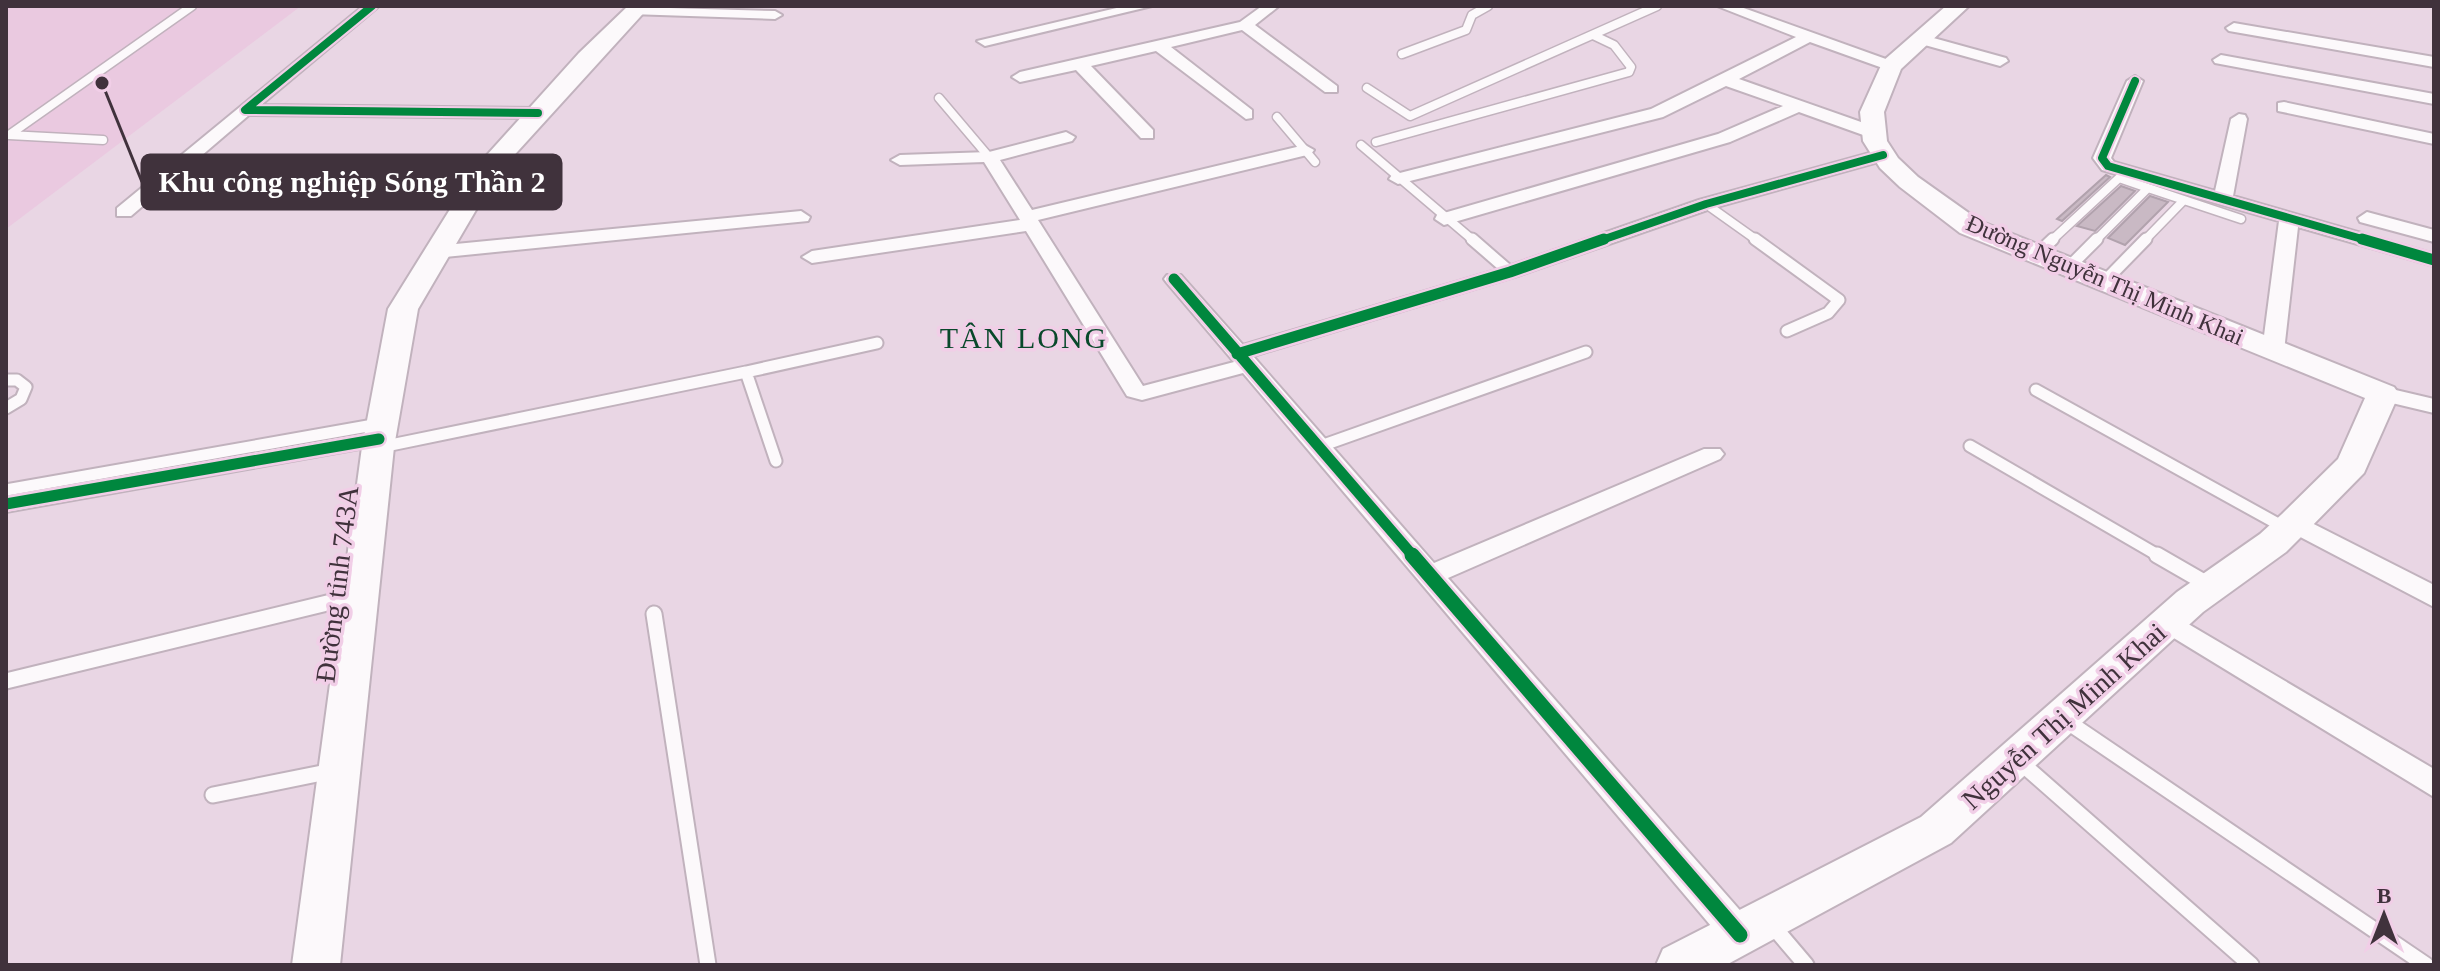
<svg xmlns="http://www.w3.org/2000/svg" width="2440" height="971" viewBox="0 0 2440 971" font-family="Georgia,serif">
	<style>
		.built { fill: #eac9e0 }
		.building { fill: #c9b9c4; stroke: #b1a2ad; stroke-width: 2 }
		.lines { fill: none; stroke-linecap: round; stroke-linejoin: round }
		.service-far2-casing { stroke: #c1b2bd; stroke-width: 11 }
		.service-far1-casing { stroke: #c1b2bd; stroke-width: 15 }
		.service-casing { stroke: #c1b2bd; stroke-width: 19 }
		.minor-casing { stroke: #c1b2bd; stroke-width: 4 }
		.secondary-casing { stroke: #c1b2bd; stroke-width: 4 }
		.service-far2 { stroke: #fcf9fb; stroke-width: 8 }
		.service-far1 { stroke: #fcf9fb; stroke-width: 11 }
		.service { stroke: #fcf9fb; stroke-width: 15 }
		.minor { fill: #fcf9fb; fill-rule: evenodd }
		.secondary { fill: #fcf9fb; fill-rule: evenodd }
		.cycleway-far2-casing { stroke: #f1cee7; stroke-width: 12 }
		.cycleway-far1-casing { stroke: #f1cee7; stroke-width: 16 }
		.cycleway-casing { stroke: #f1cee7; stroke-width: 20 }
		.cycleway-far2 { stroke: #00873e; stroke-width: 8 }
		.cycleway-far1 { stroke: #00873e; stroke-width: 11 }
		.cycleway { stroke: #00873e; stroke-width: 15 }
		.labels { text-anchor: middle; dominant-baseline: central; stroke-width: 7; stroke-linejoin: round; paint-order: stroke }
		.far-street-label { font-size: 24px; fill: #40323c; stroke: #f1cee7 }
		.street-label { font-size: 28px; fill: #40323c; stroke: #f1cee7 }
		.neighbourhood-label { font-size: 30px; letter-spacing: 2px; fill: #09492b; stroke: #f1cee7 }
		.leader { fill: none; stroke: #40323c; stroke-width: 3 }
		.callout-dot { fill: #40323c; stroke: #f1cee7; stroke-width: 3 }
		.callout { fill: #40323c; stroke: #40323c; stroke-width: 3 }
		.callout-label { font-size: 30px; text-anchor: middle; font-weight: bold; fill: #fff }
	</style>
	<rect width="100%" height="100%" fill="#e9d6e4"/>
	<path class="built" d="M6 6H301L6 229Z"/>
	<path class="building" d="M2106 175 2110 177 2062 221 2057 219Z
		M2121 186 2135 191 2095 231 2077 226Z
		M2150 196 2168 202 2125 245 2108 238Z"/>
	<g class="lines">
		<defs>
			<path id="service-far2" d="M1402 54 1466 30 1472 15 1488 6
				M1367 88 1410 116 1657 6
				M939 98 989 157
				M1277 117 1315 162
				M103 140 9 135 192 6
				M1376 142 1629 72 1631 67 1614 45 1593 35
				M1361 145 1474 241
				M2148 188 2184 200
				M1706 204 1758 241
				M2051 241 2119 178 2148 188 2095 241
				M2144 241 2184 200 2241 219"/>
			<path id="service-far1" d="M1472 239 1510 272
				M1755 239 1839 300 1828 313 1787 331
				M2036 255 2053 239
				M2068 268 2097 239
				M2103 283 2146 239
				M746 372 877 343
				M6 380H17L26 387 21 399 6 408
				M2036 390 2287 529
				M1970 446 2161 557
				M381 447 746 372 776 461
				M1318 447 1586 352
				M6 490 379 424"/>
			<path id="service" d="M2157 555 2209 585
				M654 614 708 965
				M6 681 356 596
				M2065 720 2426 965
				M2019 761 2251 965
				M213 795 332 771
				M1772 925 1806 965"/>
			<path id="minor" d="M363 6H379L261 105 538 108 546 113 538 118 249 115 131 216H117V208Z
				M1125 6H1152L985 46 977 41Z
				M1262 6H1279L1255 25 1337 86V92H1325L1242 30 1171 47 1252 110V118L1246 119 1156 51 1091 66 1153 130V138H1141L1076 70 1020 82 1012 77 1020 72 1240 22Z
				M1717 6H1738L1897 63V69L1891 71 1810 42 1739 79 1878 128V136H1866L1799 112 1730 142 1451 223 1444 225 1435 219 1437 215 1718 134 1783 106 1726 86 1663 117 1398 184 1389 179 1392 175 1651 109 1796 37Z
				M635 7 775 11 782 15 775 19 630 14 628 11Z
				M2234 23 2434 57V67L2229 31 2226 28Z
				M1919 34 2006 58 2008 61 2000 66 1914 42 1911 39Z
				M2221 55 2434 94V104L2215 63 2213 60Z
				M2135 76 2143 81 2111 158 2114 162 2215 191 2231 119 2239 114 2245 115 2247 119 2233 196 2434 254V266L2298 227 2284 351 2281 356H2265L2262 351 2279 221 2102 170 2093 158 2127 81Z
				M2284 102 2434 134V144L2278 111V103Z
				M1066 132 1075 137 1072 141 1000 160 1032 210 1305 145 1314 150 1311 154 1038 220 1143 386 1234 362 1167 283 1164 279 1167 275H1181L1243 345 1503 268 1699 200 1877 151H1889V159L1713 208 1517 276 1253 356 1434 563 1704 449H1720L1724 454 1720 459 1448 578 1752 924 1756 935 1752 946 1740 950 1728 946 1243 373 1142 400 1127 396 1026 231 812 263 802 257 812 251 1020 220 984 162 900 165 891 160 900 155 989 152Z
				M801 211 810 217 808 221 435 258 425 252 435 246Z
				M2367 212 2434 230V242L2360 222 2358 218Z
				M2383 387 2434 399V413L2375 399 2372 394 2375 389Z
				M379 431 387 434 391 439 387 444 6 512V496Z
				M2294 514 2434 585V607L2285 529 2282 523 2285 517Z
				M2168 612 2434 769V797L2159 629 2155 622 2159 615Z"/>
			<path id="secondary" d="M628 6H650L497 174 418 309 394 447 340 965H292L362 447 388 309 477 166 579 53Z
				M1946 6H1969L1901 69 1884 112 1887 141 1898 158 1918 177 1980 221 2394 387 2399 394 2364 473 2306 532 2286 552 2203 612 1951 843 1726 965H1656L1663 949 1921 817 2177 592 2260 534 2282 514 2338 459 2365 398 1960 233 1900 187 1880 168 1863 141 1860 112 1883 61Z"/>
		</defs>
		<use href="#service-far2" class="service-far2-casing"/>
		<use href="#service-far1" class="service-far1-casing"/>
		<use href="#service" class="service-casing"/>
		<use href="#minor" class="minor-casing"/>
		<use href="#secondary" class="secondary-casing"/>
		<use href="#service-far2" class="service-far2"/>
		<use href="#service-far1" class="service-far1"/>
		<use href="#service" class="service"/>
		<use href="#minor" class="minor"/>
		<use href="#secondary" class="secondary"/>
		<defs>
			<path id="cycleway-far2" d="M372 6 245 110 538 113
				M2135 81 2102 158 2108 166 2369 241
				M1599 241 1706 204 1883 155"/>
			<path id="cycleway-far1" d="M2362 239 2434 260
				M1174 279 1414 557
				M1237 354 1510 272 1604 239
				M6 504 379 439"/>
			<path id="cycleway" d="M1412 555 1740 935"/>
		</defs>
		<use href="#cycleway-far2" class="cycleway-far2-casing"/>
		<use href="#cycleway-far1" class="cycleway-far1-casing"/>
		<use href="#cycleway" class="cycleway-casing"/>
		<use href="#cycleway-far2" class="cycleway-far2"/>
		<use href="#cycleway-far1" class="cycleway-far1"/>
		<use href="#cycleway" class="cycleway"/>
	</g>
	<g class="labels">
		<g class="far-street-label">
			<text transform="translate(2105 280) rotate(23)">Đường Nguyễn Thị Minh Khai</text>
		</g>
		<g class="street-label">
			<text transform="translate(337 584) rotate(-83)">Đường tỉnh 743A</text>
			<text transform="translate(2064 716) rotate(-42)">Nguyễn Thị Minh Khai</text>
		</g>
		<g class="neighbourhood-label">
			<text x="1024" y="337">TÂN LONG</text>
		</g>
	</g>
	<path class="leader" d="M102 83L142 182"/>
	<circle class="callout-dot" cx="102" cy="83" r="8"/>
	<rect class="callout" x="142" y="155" width="419" height="54" rx="8"/>
	<g class="callout-label">
		<text x="352" y="192">Khu công nghiệp Sóng Thần 2</text>
	</g>
	<rect width="2440" height="971" fill="none" stroke="#40323c" stroke-width="16"/>
	<g transform="translate(2384 915)" stroke="#f1cee7" stroke-width="6" paint-order="stroke">
	<path d="M0-6L14 30L0 20L-14 30Z" fill="#40323c"/>
	<text y="-12" font-size="22" font-weight="bold" text-anchor="middle" fill="#40323c">B</text>
	</g>
</svg>
